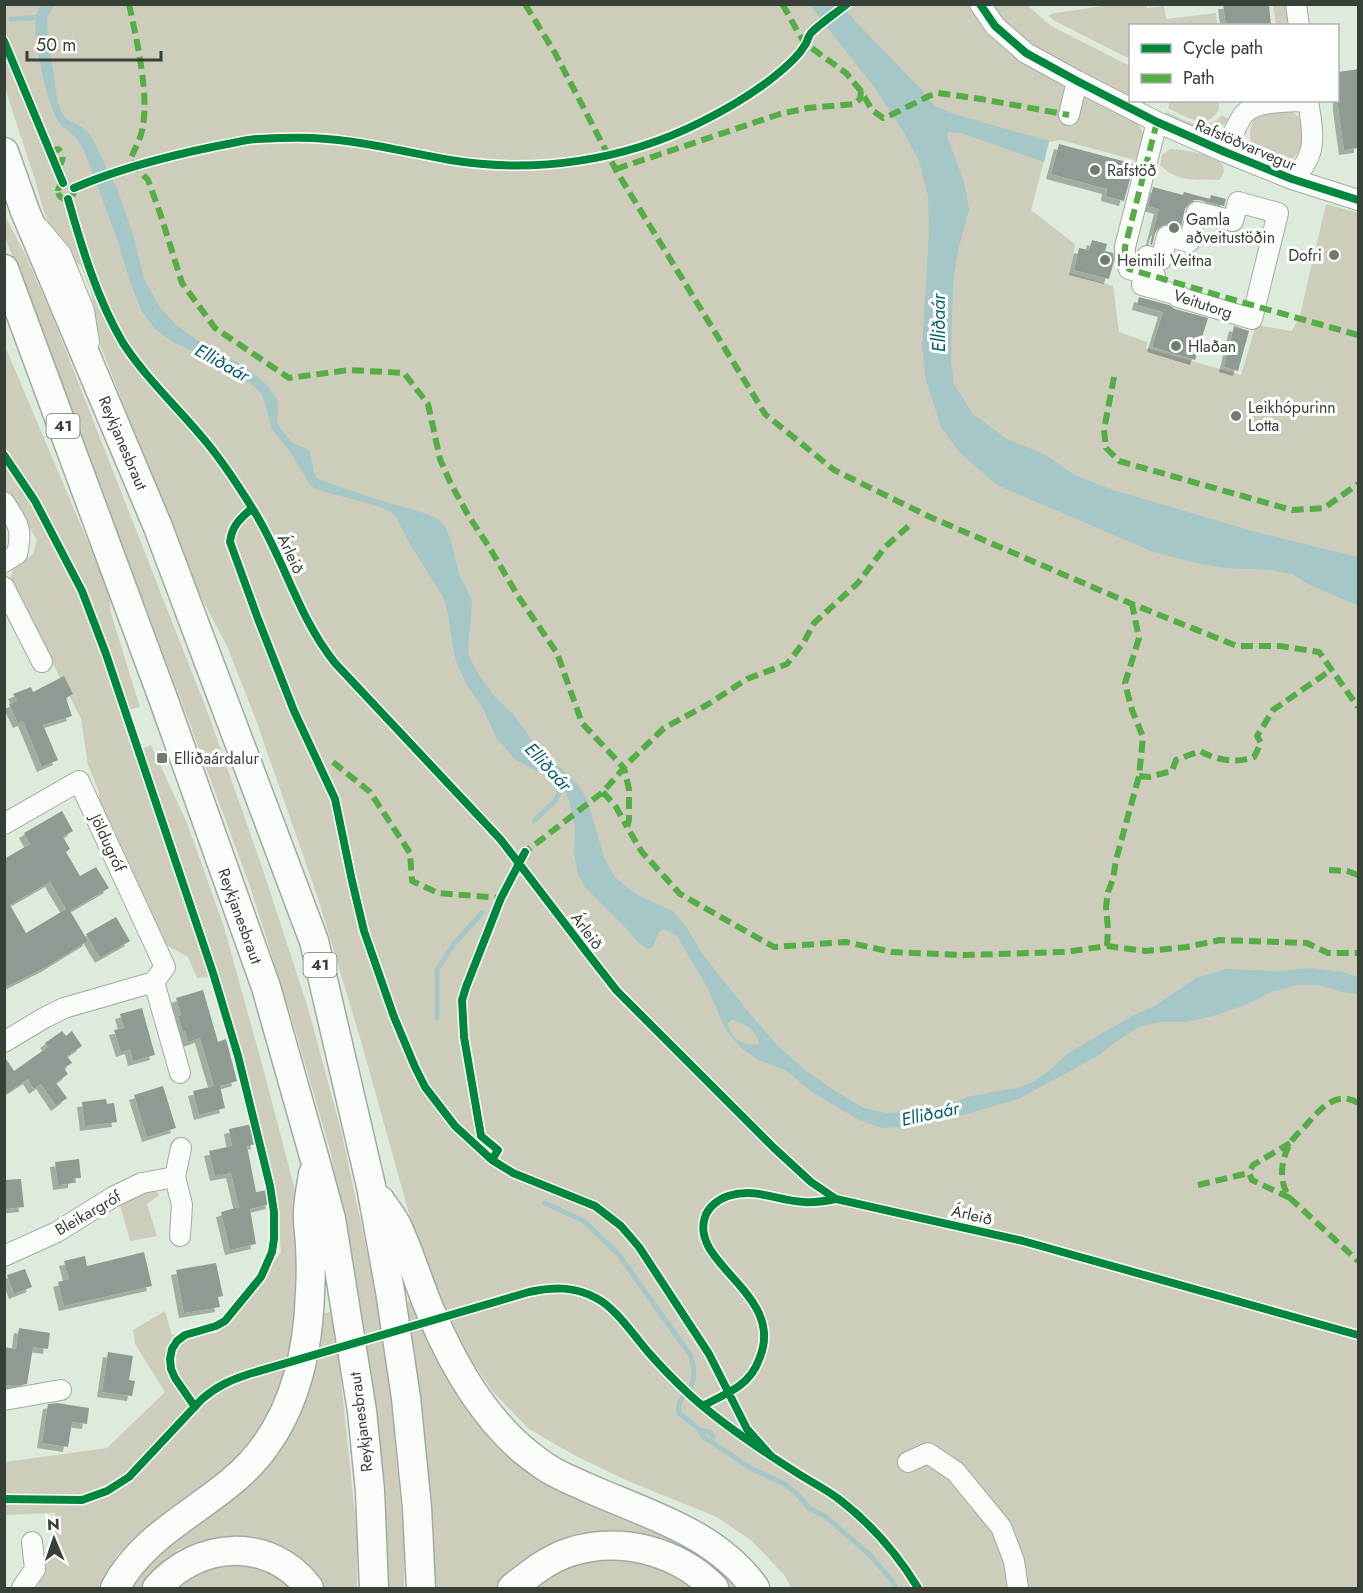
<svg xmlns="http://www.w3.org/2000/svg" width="1363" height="1593" viewBox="0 0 1363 1593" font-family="Jost,sans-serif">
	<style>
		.green { fill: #cecdbb }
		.water { fill: #a6c7c8; fill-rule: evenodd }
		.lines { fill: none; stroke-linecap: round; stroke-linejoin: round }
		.stream { stroke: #a6c7c8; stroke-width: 5 }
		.building { fill: #8e9b93; fill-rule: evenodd; filter: url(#shadow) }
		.minor-casing { stroke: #a0aba0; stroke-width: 22 }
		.highway-casing { stroke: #a0aba0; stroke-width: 31 }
		.minor { stroke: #fafcfa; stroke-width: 20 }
		.highway { stroke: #fafcfa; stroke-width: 28 }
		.quiet { stroke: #55ad45; stroke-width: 6; stroke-dasharray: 12 6; stroke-linecap: butt }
		.cycleway-casing { stroke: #fff; stroke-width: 11 }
		.cycleway { stroke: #00873e; stroke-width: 8 }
		.poi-dot { fill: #707c70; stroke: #fff; stroke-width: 2 }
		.labels { text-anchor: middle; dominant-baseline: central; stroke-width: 6; stroke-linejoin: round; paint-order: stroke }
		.shield { fill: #fff; stroke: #727972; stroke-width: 1.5 }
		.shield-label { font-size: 15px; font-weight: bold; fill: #364036 }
		.street-label { font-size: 16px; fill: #364036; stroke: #fff }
		.poi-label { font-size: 16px; fill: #364036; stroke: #fff; text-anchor: start }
		.water-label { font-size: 18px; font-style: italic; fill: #005e6b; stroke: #fff }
	</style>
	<defs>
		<filter id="shadow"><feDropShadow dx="-5" dy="5" stdDeviation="0" flood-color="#0004"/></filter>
	</defs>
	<rect width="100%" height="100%" fill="#ddebdc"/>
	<path class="green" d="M1115 4 1147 5V8L1164 6 1166 19 1216 13 1217 25 1130 26V59L1053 20 1049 16 1051 14 1056 13Z
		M4 5H972L1134 117 1145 136 1138 161 1061 140 1049 142 1031 210 1075 244 1070 273 1113 286 1119 332 1147 342 1146 348 1241 375 1256 325 1292 331 1300 315 1326 204 1358 213V1588H791L785 1576 752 1541 717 1517 628 1481 574 1455 529 1429 493 1392 456 1338 413 1228 361 1041 318 898 256 720 227 646 192 580 101 347 91 292 81 266 66 255 53 235 43 209 35 180 5 88Z
		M990 5H1027L1051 26 1130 66V98L1041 53 1014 34Z
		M1273 5H1291L1295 25H1276Z
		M1170 101H1219C1219 109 1219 112 1213 117 1200 128 1181 114 1168 108Z
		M1289 110C1294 113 1299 116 1302 122 1305 129 1305 133 1303 140 1299 158 1287 166 1269 160 1263 158 1258 156 1254 150 1247 139 1249 120 1261 113 1268 109 1281 110 1289 110Z
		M1167 112C1187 121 1204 134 1222 115L1229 119C1209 143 1188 125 1165 115Z
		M1170 149C1183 150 1241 155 1219 180 1196 179 1178 183 1160 165L1162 155Z
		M4 214 27 258 53 318 209 716 263 870 308 1008 342 1134 379 1308 391 1400 404 1539V1588H386L359 1305 330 1150 293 1023 250 886 182 703 5 237Z
		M4 344 111 596 110 610 140 707 120 712 134 752 151 745 187 823 224 927 266 1079 300 1210 301 1304 286 1377 264 1423 225 1470 170 1508 117 1555 101 1588H38L46 1555 55 1551V1513L5 1515V1462L107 1448 165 1392 135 1344 133 1330 165 1311 172 1335 216 1333 281 1252 278 1225 260 1130 242 1080 210 977 197 978 188 957 166 945 99 801V792L88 765 81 719 13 585 11 576 13 569 33 554 37 540 5 489Z
		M153 1188 159 1195 147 1204 157 1236 130 1241 120 1205 140 1191Z
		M417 1299 444 1363 580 1497 621 1517 673 1536 711 1555 743 1588H724L603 1540 503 1588H433L427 1473 418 1378 407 1302Z
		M331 1312 338 1351 357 1534V1588H318L285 1553 250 1538 218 1537 179 1549 158 1566 140 1588H128L150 1560 225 1501 321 1314Z
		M635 1554 705 1588H524L567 1562Z
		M205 1562 274 1567 300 1588H171Z"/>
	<path class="water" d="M42 5H54L47 18V28L57 98 61 111 66 119 82 127 89 133 97 148 118 191 133 235 144 278 159 306 175 324 203 344 245 367 266 384 277 399 278 408 277 423 281 429 293 443 305 448 310 452 314 472 317 478 326 482 379 500 427 514 438 519 445 526 450 538 460 576 472 600 471 619 468 645 469 656 479 675 495 697 514 715 537 747 577 783 587 799 604 857 614 876 629 889 644 898 673 911 687 928 700 950 722 979 756 1021 779 1047 805 1070 832 1089 862 1107 885 1113 914 1112 943 1106 971 1096 1017 1088 1035 1081 1050 1070 1068 1053 1132 1016 1156 1005 1196 978 1226 969 1280 971 1311 968 1343 972 1358 977V994L1343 992 1319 985H1297L1271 992 1245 1005 1213 1016 1186 1022H1160L1139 1027 1117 1041 1098 1056 1018 1099 967 1114 911 1127 882 1128 859 1120 812 1092 785 1070 758 1060 740 1047 726 1030 707 987 677 936 664 929 659 932 652 948 648 949 638 942 623 925 585 887 578 874 574 852 575 829 570 804 565 790 554 780 516 760 497 739 481 705 467 686 457 664 453 649 448 614 443 597 408 541 396 517 389 511 377 506 315 489 309 483 291 453 272 429 264 400 261 393 250 383 213 361 173 342 155 329 142 312 130 282 117 239 85 153C83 149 81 144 78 141 73 133 63 129 58 121 47 102 32 38 36 16 37 11 39 8 42 5ZM732 1020C744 1023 758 1031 759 1044 744 1047 729 1038 728 1023Z
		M810 5H842L856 22 923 91 935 106 951 113 1049 141 1044 162 961 133 948 132 947 136 964 182 969 209 957 255 953 287 951 360 954 384 973 414 1007 439 1046 455 1073 474 1110 489 1249 530 1358 557V605L1344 600 1306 583 1292 574 1271 570 1226 568 1196 563 1151 551 997 485 959 452 941 427 925 377 922 347 929 233 928 196 919 161 904 133 877 91Z"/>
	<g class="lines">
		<path class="stream" d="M11 19 42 17
			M534 821 555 801 565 783
			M437 1018V970L453 945 482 913
			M545 1203 584 1221 619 1255 691 1356C693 1365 696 1377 691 1386 685 1398 677 1397 679 1413L700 1430 710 1432 713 1437 712 1442 752 1469 785 1484 799 1496 809 1508 825 1516 870 1555 892 1581 896 1588
			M700 1430C702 1437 705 1439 712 1442"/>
	</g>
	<path class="building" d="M1223 4H1269L1271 26H1226Z
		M1359 69V148L1344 150 1338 106V72Z
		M1059 144 1134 164 1124 201 1106 196 1107 189 1051 174Z
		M1153 187 1183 195 1184 192 1210 199 1211 195 1226 199 1224 206 1199 200H1194L1189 203 1185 209 1181 227 1170 224 1163 225 1159 227 1155 233 1152 245 1150 244 1159 209 1148 206Z
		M1092 240 1107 244 1105 251 1113 253 1114 261 1109 279 1074 270 1079 248 1089 250Z
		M1139 297 1169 305 1175 309 1208 318 1195 360 1152 347 1163 312 1137 305Z
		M1234 326 1249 331 1238 371 1224 367Z
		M64 676 73 694 66 698 72 716 43 725 58 760 42 767 23 721 18 723 9 704 17 701 13 694 31 687 33 692Z
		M62 811 73 831 63 837 70 849 66 852 80 876 96 867 109 888 70 911 88 941 46 967 4 988V859L30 844 24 833ZM50 882 66 909 26 933 10 905Z
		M116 917 130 941 100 958 86 934Z
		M203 990 218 1042 226 1039 237 1081 220 1086 225 1108 199 1115 193 1091 214 1086 200 1038 188 1042 185 1031 183 1032 178 1016 181 1015 176 998Z
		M142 1008 155 1055 133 1061 130 1049 121 1052 114 1030 124 1028 120 1014Z
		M62 1031 66 1036 72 1031 82 1046 67 1056 72 1063 64 1068 68 1074 56 1083 67 1098 56 1106 41 1084 34 1089 28 1079 4 1095V1056L14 1071 48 1047 45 1043Z
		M163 1086 176 1128 147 1137 134 1095Z
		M106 1099 107 1104 114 1103 117 1122 85 1126 82 1102Z
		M252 1124 256 1144 247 1146 256 1192 268 1190 271 1204 250 1209 256 1244 230 1250 221 1212 239 1207 231 1173 215 1176 209 1151 232 1146 229 1129Z
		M79 1159 81 1178H73V1183L58 1185 55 1162Z
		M21 1179 24 1207 4 1209V1180Z
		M144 1252 152 1286 64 1306 58 1282 69 1279 64 1261 85 1256 87 1266Z
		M216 1263 223 1296 218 1297 220 1307 184 1313 176 1270Z
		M25 1269 32 1287 14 1294 7 1275Z
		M19 1328 50 1333 48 1349 33 1347 27 1384 14 1386 4 1385V1347L16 1349Z
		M108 1352 133 1356 129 1380 135 1381 132 1396 102 1392Z
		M57 1403 89 1408 87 1424 72 1422 68 1447 42 1443 48 1404Z"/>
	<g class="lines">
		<defs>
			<path id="minor" d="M980 4 995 26 1026 53 1077 81 1157 122 1225 152 1292 179 1358 200
				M1296 4 1299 26
				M1069 115 1077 81
				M1225 152C1231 140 1236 124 1244 114 1256 100 1291 102 1308 101 1313 133 1319 155 1292 179
				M1238 202 1278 213 1252 319 1178 297 1179 295 1142 285 1147 256 1161 260 1167 236 1189 242 1197 212 1233 221Z
				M39 228 61 254 84 311 89 342
				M1155 276 1129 269 1125 257V247L1157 122
				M4 502C18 524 23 528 17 554L4 562
				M4 587 42 662
				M4 824 79 781 165 967 154 982 64 1008 44 1018 4 1042
				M154 982 180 1073
				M180 1236 182 1205 175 1177 181 1148
				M4 1256 57 1232 113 1197 142 1183 175 1177
				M4 1400 61 1390
				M908 1462 928 1453 956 1472 1001 1527 1014 1561 1018 1588
				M22 1588 35 1569 32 1542"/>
			<path id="highway" d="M4 152 25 211 158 527 314 941 371 1186 390 1291 406 1398 417 1508 421 1588
				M4 269 164 701 266 987 315 1160 331 1219 362 1411 370 1491 374 1588
				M380 1200C385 1208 393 1217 397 1226 411 1255 419 1286 432 1315 453 1364 482 1415 523 1450 531 1456 540 1464 549 1469 560 1476 573 1481 586 1487 646 1514 715 1532 755 1588
				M115 1588C141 1539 190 1516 231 1482 289 1435 308 1363 310 1292 311 1277 311 1261 310 1246 310 1237 308 1228 308 1219 307 1204 311 1189 313 1174
				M157 1588C198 1541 270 1536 309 1588
				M512 1588C530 1574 548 1559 570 1552 621 1536 677 1551 714 1588"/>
		</defs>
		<use href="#minor" class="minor-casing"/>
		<use href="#highway" class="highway-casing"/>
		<use href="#minor" class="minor"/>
		<use href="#highway" class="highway"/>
		<path class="quiet" d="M129 4C136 37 149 92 143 125 142 137 135 148 130 160L148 180 160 213 182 283 215 328 289 378 349 370 404 373 428 404 440 459 451 484 468 515 489 547 518 596 557 653 582 723 624 768 629 789V820L627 827 642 852 680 894 774 947 846 942 892 952 964 955 1065 952 1107 946 1146 951 1187 947 1220 940 1307 943 1328 953H1358
			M525 4 555 53 617 172 765 414 834 470 930 517 1132 604 1237 646H1280L1319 652 1358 707
			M782 4C791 17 796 32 806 44L846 73 861 91 872 110 883 118 889 116 929 96 938 93 981 99 1069 115
			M1157 122 1125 247V257L1129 269 1255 306 1358 335
			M50 152 58 149C63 152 64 158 61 163L56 165
			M616 169 780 114 808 108 854 104 860 99 861 91
			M58 191a8 8 0 1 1 16 0a8 8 0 1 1-16 0Z
			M1114 377 1104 430 1106 448 1119 461 1292 510 1324 508 1358 484
			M333 762 370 792 410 853 412 881 438 893 501 898
			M1139 776 1149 777 1172 771 1176 760 1200 751C1216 760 1236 764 1254 757L1261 743 1257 736 1273 710 1331 670
			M603 792 616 807 627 827
			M522 856 525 852 603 792 628 763 664 728 705 706 747 679 787 664 804 642 814 623 858 583 885 547 912 523
			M1329 870 1347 871 1358 875
			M1107 946 1108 929 1106 907 1108 892 1113 879 1116 860 1139 776 1143 737 1132 710 1125 683 1139 638 1132 604
			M1358 1103C1337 1090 1321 1108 1308 1123 1302 1130 1293 1137 1289 1145 1281 1162 1278 1182 1290 1198L1358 1261
			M1198 1185 1249 1173
			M1290 1198 1252 1180 1249 1173 1253 1165 1290 1143"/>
		<defs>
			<path id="cycleway" d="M980 4 995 26 1026 53 1077 81 1157 122 1225 152 1292 179 1358 200
				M4 41 63 183
				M74 188C120 168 168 156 217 146 230 144 244 140 257 139 275 138 294 137 312 138 359 140 404 152 450 160 535 174 624 161 701 122 733 106 769 84 794 59 798 55 802 50 805 45 808 41 808 36 811 33 822 22 835 14 847 4
				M68 199C82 248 97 299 123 343 145 377 176 406 202 437 222 460 238 485 254 511 285 561 298 617 335 663L501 840 588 954 617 991 774 1148 811 1182 836 1199 1023 1241 1358 1335
				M4 455 35 501 82 591 106 654 213 973 238 1056 270 1186 274 1212V1239L272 1252 261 1277 225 1321 216 1326 185 1335 177 1341 172 1349 170 1359 171 1369 175 1378 195 1407
				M252 508C240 519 232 525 230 542L258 619 294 711 335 799 352 881 364 931 394 1017 415 1067 425 1087 455 1126 492 1160 513 1173 595 1206 621 1226 639 1247 709 1354 747 1429 771 1456
				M492 1160 498 1150 481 1136 464 1037 462 1000 466 987 501 898 525 852
				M703 1406C715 1399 728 1394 739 1386 749 1379 756 1369 760 1357 785 1294 689 1264 705 1217 708 1207 719 1199 728 1196 756 1187 777 1201 804 1202 815 1203 826 1201 836 1199
				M4 1499 82 1500 107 1491 129 1477 202 1399C217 1386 231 1380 249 1374L529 1292C553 1287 574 1286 596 1298 616 1308 634 1336 649 1353 662 1368 676 1382 691 1396 722 1424 758 1448 794 1471 809 1481 826 1489 840 1500 871 1524 898 1555 918 1588"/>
		</defs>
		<use href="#cycleway" class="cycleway-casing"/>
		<use href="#cycleway" class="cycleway"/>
	</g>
	<g class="poi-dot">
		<circle cx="1095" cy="170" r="6"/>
		<circle cx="1174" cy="228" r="6"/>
		<circle cx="1334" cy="255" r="6"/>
		<circle cx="1105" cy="260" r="6"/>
		<circle cx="1176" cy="346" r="6"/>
		<circle cx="1236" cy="416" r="6"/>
		<rect x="156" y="752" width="12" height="12" rx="3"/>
	</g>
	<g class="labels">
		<g class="shield">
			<rect x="46.5" y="414" width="33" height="24" rx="4.5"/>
			<rect x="303.5" y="953" width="33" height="24" rx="4.5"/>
		</g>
		<g class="shield-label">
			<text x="63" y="426">41</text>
			<text x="320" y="965">41</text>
		</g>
		<g class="street-label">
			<text transform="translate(1246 145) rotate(23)">Rafstöðvarvegur</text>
			<text transform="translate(1203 304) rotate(18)">Veitutorg</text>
			<text transform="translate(123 443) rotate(67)">Reykjanesbraut</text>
			<text transform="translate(291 554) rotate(65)">Árleið</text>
			<text transform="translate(108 843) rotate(65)">Jöldugróf</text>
			<text transform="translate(240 916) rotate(70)">Reykjanesbraut</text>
			<text transform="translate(587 931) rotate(53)">Árleið</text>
			<text transform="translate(88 1213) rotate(-30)">Bleikargróf</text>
			<text transform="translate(972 1215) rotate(13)">Árleið</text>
			<text transform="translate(361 1422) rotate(-97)">Reykjanesbraut</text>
		</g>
		<g class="poi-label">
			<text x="1107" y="170">Rafstöð</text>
			<text x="1186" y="219">Gamla<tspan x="1186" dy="18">aðveitustöðin</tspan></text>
			<text x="1322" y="255" text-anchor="end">Dofri</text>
			<text x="1117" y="260">Heimili Veitna</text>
			<text x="1188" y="346">Hlaðan</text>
			<text x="1248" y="407">Leikhópurinn<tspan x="1248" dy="18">Lotta</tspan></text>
			<text x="174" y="758">Elliðaárdalur</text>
		</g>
		<g class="water-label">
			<text transform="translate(939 323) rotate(-90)">Elliðaár</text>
			<text transform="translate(222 363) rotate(29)">Elliðaár</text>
			<text transform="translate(548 767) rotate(47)">Elliðaár</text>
			<text transform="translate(930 1114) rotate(-12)">Elliðaár</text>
		</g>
	</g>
	<rect width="1363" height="1593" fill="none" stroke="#364036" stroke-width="12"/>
	<rect x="1129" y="24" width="210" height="78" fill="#ffffff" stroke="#afb3af" stroke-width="1.5"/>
	<rect x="1141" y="44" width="30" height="9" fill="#00873e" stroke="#afb3af" stroke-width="1.5"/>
	<text x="1183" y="54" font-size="18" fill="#364036">Cycle path</text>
	<rect x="1141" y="74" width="30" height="9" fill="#55ad45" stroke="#afb3af" stroke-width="1.5"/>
	<text x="1183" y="84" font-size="18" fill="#364036">Path</text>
	<g transform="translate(54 1539) rotate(358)" stroke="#ffffff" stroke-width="4.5" paint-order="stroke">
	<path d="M0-4.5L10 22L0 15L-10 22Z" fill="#364036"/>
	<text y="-9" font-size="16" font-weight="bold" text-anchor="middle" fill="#364036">N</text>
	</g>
	<path d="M27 51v9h134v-9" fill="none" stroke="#364036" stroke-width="3"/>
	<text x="36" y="51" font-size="18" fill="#364036" stroke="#ffffff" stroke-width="4.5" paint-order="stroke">50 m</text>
</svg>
